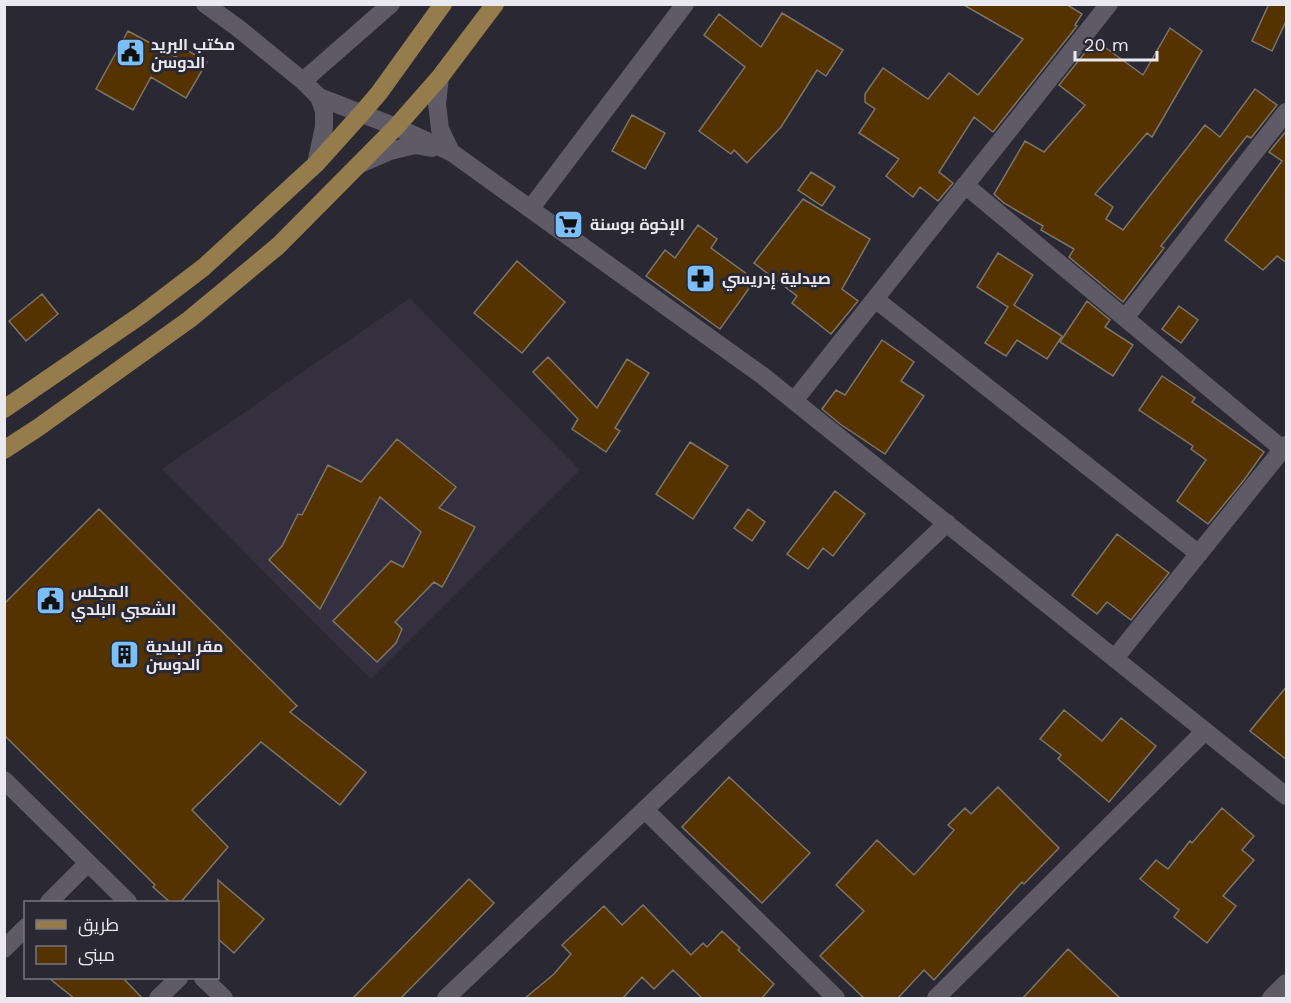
<svg xmlns="http://www.w3.org/2000/svg" width="1291" height="1003" viewBox="0 0 1291 1003" font-family="'Work Sans',Cairo,sans-serif">
	<style>
		.built { fill: #353040 }
		.building { fill: #543300; stroke: #7d746a; stroke-width: 1.5 }
		.lines { fill: none; stroke-linecap: round; stroke-linejoin: round }
		.street { stroke: #5e5b67; stroke-width: 18 }
		.primary { stroke: #957c4c; stroke-width: 18 }
		.labels { text-anchor: middle; dominant-baseline: central; stroke-width: 6; stroke-linejoin: round; paint-order: stroke }
		.poi-label { font-size: 16px; font-weight: bold; fill: #ebe9f0; stroke: #2a2832; text-anchor: start }
	</style>
	<rect width="100%" height="100%" fill="#2a2832"/>
	<path class="built" d="M410 298 580 470 371 679 162 469Z"/>
	<path class="building" d="M962 4H1066L1082 14 1075 25 1077 26 993 132 974 117 939 172 953 183 938 201 920 187 913 197 886 176 899 159 859 133 875 109 865 102V94L883 68 928 99 949 73 978 95 1023 39Z
		M1269 4H1287V19L1272 51 1252 41Z
		M782 13 843 50 826 76 817 70 781 127 747 163 734 150 731 154 699 131 745 67 704 35 719 14 761 47Z
		M1170 28 1202 51 1152 137 1147 133 1095 194 1113 207 1106 219 1123 230 1205 125 1220 137 1255 89 1277 105 1251 138 1247 136 1161 246 1164 248 1123 302 1069 257 1074 249 1041 230 1043 226 1004 203 994 194 1025 141 1044 152 1085 105 1059 85 1095 40 1143 75Z
		M128 31 176 57 182 47 207 62 186 98 151 77 133 110 96 89Z
		M632 115 665 133 645 169 612 151Z
		M1287 130V263L1277 256 1263 270 1225 240 1282 161 1269 152Z
		M811 172 835 187 822 206 798 190Z
		M803 199 870 239 842 289 858 301 831 334 792 303 797 296 754 263Z
		M698 225 717 239 711 248 755 280 720 329 646 276 665 250 675 258Z
		M998 253 1033 275 1014 305 1062 336 1047 359 1017 340 1006 356 985 343 1008 307 977 287Z
		M517 261 565 302 522 353 474 313Z
		M42 294 58 314 26 341 9 321Z
		M1087 301 1110 320 1105 327 1133 345 1113 376 1060 342Z
		M1179 306 1198 320 1181 343 1162 329Z
		M882 340 914 362 901 381 924 396 885 454 840 424 822 409 836 390 845 395Z
		M548 357 597 408 627 359 649 373 615 428 620 431 606 452 572 429 578 419 533 372Z
		M1162 376 1195 398 1192 402 1264 452 1244 480 1208 524 1177 501 1206 460 1191 449 1193 446 1139 410Z
		M397 439 456 487 439 508 475 527 442 587 434 582 395 622 402 629 396 643 377 662 333 621 391 561 403 567 421 532 380 497 320 609 269 560 282 546 298 514 302 515 328 465 361 482Z
		M690 442 728 466 693 519 656 494Z
		M835 491 865 514 833 556 823 548 808 569 787 554Z
		M99 509 297 706 290 712 366 772 340 805 261 742 192 810 228 847 180 903H171L153 887 155 885 4 735V604Z
		M748 509 765 522 752 541 734 528Z
		M1117 534 1169 573 1131 620 1107 602 1097 614 1072 595Z
		M1287 686V760L1250 731Z
		M1064 710 1102 741 1121 718 1156 746 1109 802 1058 759 1061 755 1040 739Z
		M729 777 810 853 762 903 682 827Z
		M998 787 1059 848 1024 884 1022 882 934 980 924 970 897 999H865L820 956 864 911 836 885 877 840 914 875 954 830 948 825 965 808 971 814Z
		M1222 808 1254 836 1242 850 1254 860 1223 896 1236 906 1207 943 1174 917 1179 910 1140 879 1156 860 1168 869 1190 841 1192 843Z
		M469 879 494 903 400 999H352Z
		M218 880 264 919 234 953 218 939Z
		M643 905 691 955 703 943 707 947 722 931 740 948 738 950 774 984 761 999H703L673 970 654 989 642 977 622 999H524L554 974 571 954 562 945 604 906 622 925Z
		M1068 949 1121 999H1022Z
		M49 978H123L143 999H75Z"/>
	<g class="lines">
		<path class="street" d="M205 4 238 28 303 81 319 97 396 127 451 152 763 376 1286 796
			M440 77 437 104 440 129 451 152
			M303 81 391 4
			M316 164 324 127V111L319 97
			M360 164 390 151 415 145 432 148
			M965 185 1286 452
			M531 208 685 4
			M875 299 1199 554
			M1125 318 1286 112
			M794 401 1109 4
			M1115 658 1286 445
			M4 780 128 902
			M645 810 836 998
			M49 902 88 863
			M4 949 26 927
			M203 978 224 998
			M158 998 179 978
			M446 998 947 523
			M936 998 1205 731
			M1271 998 1286 983"/>
		<path class="primary" d="M4 409 141 315 204 267 316 164 361 114 379 93 443 4
			M4 450 39 427 190 319 278 246 396 127 440 77 495 4"/>
	</g>
	<defs>
		<symbol id="civic-square" viewBox="-11 -11 22 22"><rect x="-9" y="-9" width="18" height="18" rx="4" fill="#7bbef8" stroke="#2a2832"/><path d="M-.6-6.5H3V-4.5H.6V-3L4-1V1h2V6H-6V1h2V-1L-.6-3ZM-1.2 2.5V6h2.4V2.5Z" fill="#111"/></symbol>
		<symbol id="supermarket-square" viewBox="-11 -11 22 22"><rect x="-9" y="-9" width="18" height="18" rx="4" fill="#7bbef8" stroke="#2a2832"/><path d="M-6-5.5h2.5l.6 2H6L4.5 2H-2.5L-4.4-4H-6ZM-1.5 3.2a1.3 1.3 0 1 0 .1 0ZM3 3.2a1.3 1.3 0 1 0 .1 0Z" fill="#111"/></symbol>
		<symbol id="pharmacy-square" viewBox="-11 -11 22 22"><rect x="-9" y="-9" width="18" height="18" rx="4" fill="#7bbef8" stroke="#2a2832"/><path d="M-2-6h4v4h4v4h-4v4h-4v-4h-4v-4h4Z" fill="#111"/></symbol>
		<symbol id="building-square" viewBox="-11 -11 22 22"><rect x="-9" y="-9" width="18" height="18" rx="4" fill="#7bbef8" stroke="#2a2832"/><path d="M-4-6H4V6H1V3H-1V6H-4ZM-2.5-4.3h1.7v1.8h-1.7ZM.8-4.3h1.7v1.8H.8ZM-2.5-1h1.7V.8h-1.7ZM.8-1h1.7V.8H.8Z" fill="#111"/></symbol>
	</defs>
	<g fill-rule="evenodd">
		<use href="#civic-square" x="114" y="36" width="33" height="33"/>
		<use href="#supermarket-square" x="552" y="208" width="33" height="33"/>
		<use href="#pharmacy-square" x="684" y="262" width="33" height="33"/>
		<use href="#civic-square" x="34" y="584" width="33" height="33"/>
		<use href="#building-square" x="108" y="638" width="33" height="33"/>
	</g>
	<g class="labels">
		<g class="poi-label">
			<text x="151" y="44">مكتب البريد<tspan x="151" dy="18">الدوسن</tspan></text>
			<text x="590" y="224">الإخوة بوسنة</text>
			<text x="722" y="278">صيدلية إدريسي</text>
			<text x="71" y="591">المجلس<tspan x="71" dy="18">الشعبي البلدي</tspan></text>
			<text x="146" y="646">مقر البلدية<tspan x="146" dy="18">الدوسن</tspan></text>
		</g>
	</g>
	<rect width="1291" height="1003" fill="none" stroke="#ebe9f0" stroke-width="12"/>
	<rect x="24" y="901" width="195" height="78" fill="#2a2832" stroke="#77757e" stroke-width="1.5"/>
	<rect x="36" y="920" width="30" height="9" fill="#957c4c" stroke="#77757e" stroke-width="1.5"/>
	<text x="78" y="931" font-size="18" fill="#ebe9f0">طريق</text>
	<rect x="36" y="946" width="30" height="18" fill="#543300" stroke="#77757e" stroke-width="1.5"/>
	<text x="78" y="961" font-size="18" fill="#ebe9f0">مبنى</text>
	<path d="M1075 51v9h82v-9" fill="none" stroke="#ebe9f0" stroke-width="3"/>
	<text x="1084" y="51" font-size="18" fill="#ebe9f0" stroke="#2a2832" stroke-width="4.5" paint-order="stroke">20 m</text>
</svg>
